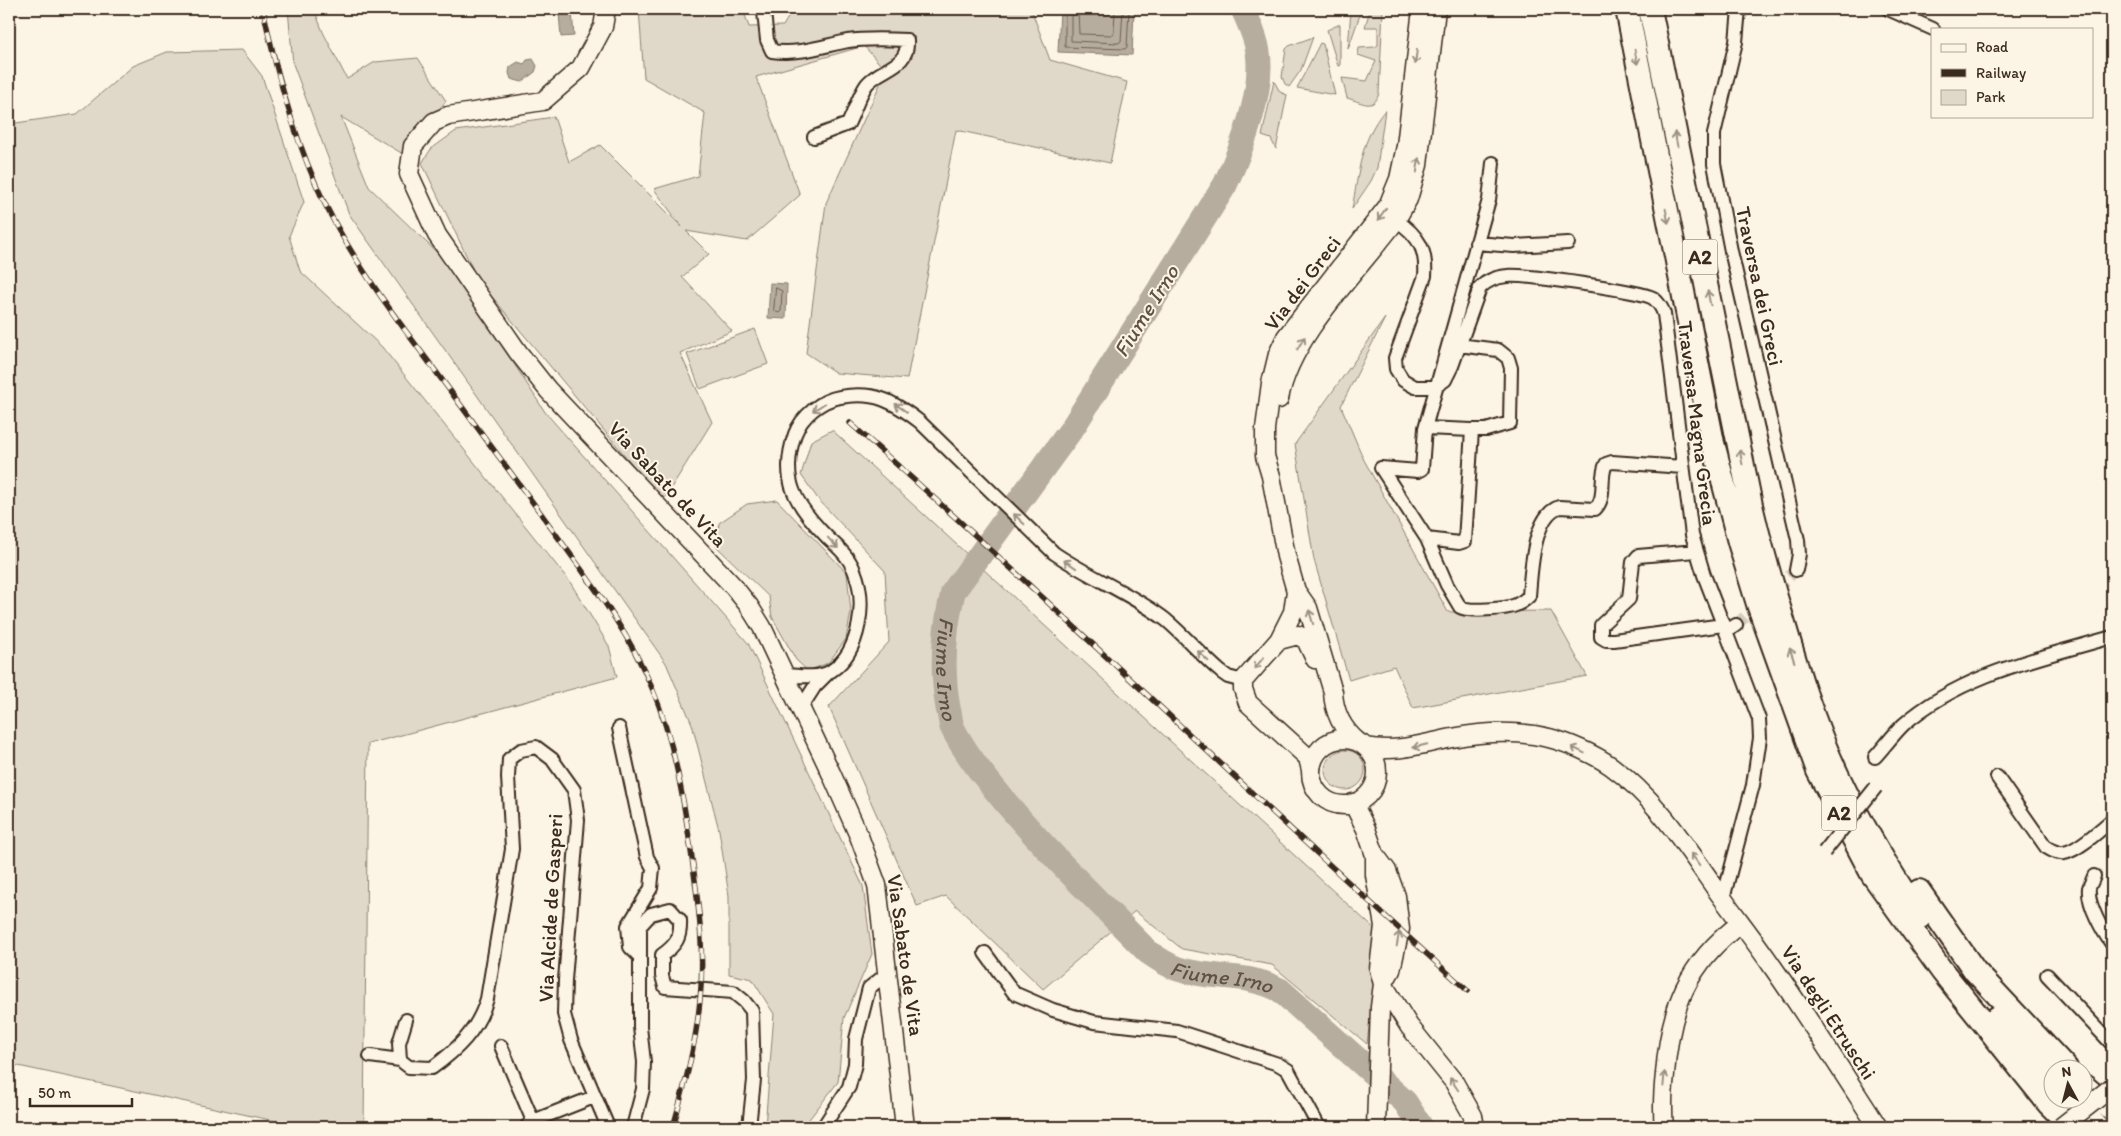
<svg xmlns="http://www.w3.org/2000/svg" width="2121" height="1136" viewBox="0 0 2121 1136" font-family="Itim,sans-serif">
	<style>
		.green { fill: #e0d8c8; stroke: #8e8173 }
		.water { fill: #b7ad9e; stroke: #85796b }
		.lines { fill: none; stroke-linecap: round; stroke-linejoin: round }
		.shore { stroke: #6d5e51; stroke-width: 1 }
		.river { stroke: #b7ad9e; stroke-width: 25 }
		.street-tunnel { stroke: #d5ccbd; stroke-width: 12; stroke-dasharray: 12 6; stroke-linecap: butt }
		.street-casing { stroke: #3b2a1e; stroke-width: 16 }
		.secondary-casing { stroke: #3b2a1e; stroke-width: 21 }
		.highway-casing { stroke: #3b2a1e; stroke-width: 26 }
		.street { stroke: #fcf5e5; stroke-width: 12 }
		.secondary { stroke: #fcf5e5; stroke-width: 18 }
		.highway { stroke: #fcf5e5; stroke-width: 22 }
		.rail-casing { stroke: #3b2a1e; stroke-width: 5.5 }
		.rail { stroke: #fcf5e5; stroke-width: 4; stroke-dasharray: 11; stroke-linecap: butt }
		.street-bridge-casing { stroke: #3b2a1e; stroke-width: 16; stroke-linecap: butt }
		.secondary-bridge-casing { stroke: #3b2a1e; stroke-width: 21; stroke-linecap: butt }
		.street-bridge { stroke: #fcf5e5; stroke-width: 12 }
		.secondary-bridge { stroke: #fcf5e5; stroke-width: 18 }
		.oneway { stroke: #9c9082 }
		.labels { text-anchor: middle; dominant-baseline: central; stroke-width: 4; stroke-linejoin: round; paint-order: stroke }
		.shield { fill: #fcf5e5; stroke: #75675a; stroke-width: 1 }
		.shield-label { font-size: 20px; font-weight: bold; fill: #3b2a1e }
		.street-label { font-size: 21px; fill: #3b2a1e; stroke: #fcf5e5 }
		.water-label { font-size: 22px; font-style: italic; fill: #605144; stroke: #fcf5e5 }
	</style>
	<rect width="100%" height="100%" fill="#fcf5e5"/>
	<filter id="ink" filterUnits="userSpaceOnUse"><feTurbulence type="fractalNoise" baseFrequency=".02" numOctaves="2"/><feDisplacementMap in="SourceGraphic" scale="10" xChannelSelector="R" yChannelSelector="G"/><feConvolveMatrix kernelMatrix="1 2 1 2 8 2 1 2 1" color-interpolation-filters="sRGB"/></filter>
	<g filter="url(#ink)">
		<path class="green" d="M288 9H314L323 32 347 79 375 62 418 58 446 101 403 154 341 117 369 187 452 267 545 412 748 643 863 886 872 954 844 1018 838 1082 803 1127H765L774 1014 752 979 729 974V896L719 830 692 724 666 663 349 214 293 64Z
			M639 9H743L749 27 783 26 793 9H1031L1050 60 1127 82 1110 163 956 130 907 379 836 373 806 353 826 203 886 71 864 46 756 77 800 195 747 241 686 231 709 254 682 277 732 331 680 353 712 422 663 501 478 280 422 163 431 149 456 131 554 117 569 162 600 145 682 227 654 189 698 176 705 113 644 78Z
			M1351 9H1362L1348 49Z
			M1373 9H1383L1379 93C1374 112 1362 102 1347 98L1342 78 1367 81 1376 61 1358 55 1359 48 1375 47 1378 45V27H1365L1369 13Z
			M1340 24V66H1338L1327 30Z
			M1313 37 1301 70 1289 87 1285 84 1282 77 1286 49 1289 46Z
			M1320 43 1323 44 1335 95 1297 88Z
			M242 50 262 76 304 202 289 236 300 271 382 347 570 582 609 646 617 677 368 744 364 1127H303L9 1064V124L77 114 133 66 167 52Z
			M1274 81 1280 92 1287 95 1276 149 1271 139 1262 136Z
			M1385 110 1377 168 1371 181 1352 209C1359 172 1360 140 1385 110Z
			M1385 318 1341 406 1364 460 1448 612 1551 611 1587 676 1413 708 1394 666 1349 680 1314 560 1295 444Z
			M755 329 768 364 700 389 687 354Z
			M832 430 1380 934 1367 1044 1272 965 1182 949 1135 911 1043 989 946 896 917 906 829 707 889 642 885 571 818 499 801 475 811 441Z
			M777 500 847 573 851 612 846 639 828 663 808 671 796 660 772 617 769 597 716 546 719 523 747 504Z
			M1325 770a20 20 0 1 1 40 0a20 20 0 1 1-40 0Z"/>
		<path class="water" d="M1060 9 1134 10 1132 55 1058 52Z
			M572 12 574 36 561 37 559 13Z
			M533 59 537 66 535 72 522 82 511 79 509 73 510 67 518 62 524 64 527 60Z
			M770 283 787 284 786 319 768 318Z"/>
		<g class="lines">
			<path class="shore" d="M1065 9V47L1125 49 1127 47 1129 9
				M1071 9V41L1119 43 1121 41 1123 9
				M1078 9 1079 34 1112 35 1114 33 1115 9
				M776 288 782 291 781 311 779 313 774 311Z"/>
			<path class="river" id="s1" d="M1243 9C1249 23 1256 37 1258 52 1264 93 1242 148 1225 185L1073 427 953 592C944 630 941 669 948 708 950 714 950 721 952 727 966 755 987 780 1007 804 1051 856 1100 903 1148 952 1158 959 1167 965 1178 969 1213 980 1245 972 1280 990L1405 1102 1421 1127"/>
			<path class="street-tunnel" d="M1736 625 1796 570"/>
			<defs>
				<path id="street" d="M766 9 764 12 767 40 772 51C798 55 822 46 848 41 867 38 887 39 907 40 909 68 881 67 867 84 859 95 854 112 848 124L814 137
					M1739 9 1736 42 1714 134V164L1731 251 1798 540 1799 554 1796 570
					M1888 9 1933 29
					M1396 220C1418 235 1427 249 1425 276L1395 358 1396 369 1403 380 1415 387H1435L1445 380 1452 366 1480 288C1487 280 1496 277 1507 276 1524 274 1640 291 1653 298 1658 302 1662 308 1664 314L1692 535 1704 575 1726 632
					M1476 243 1514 246 1568 243
					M1459 345 1498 350 1508 358 1511 368 1510 423 1486 430H1472
					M1425 428 1472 430 1465 541 1459 543 1427 539
					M1381 468 1427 539 1447 585 1460 607C1468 612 1507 609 1516 605 1521 603 1525 600 1529 596 1531 572 1533 516 1559 507L1595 509C1607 498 1599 478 1606 464L1612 462 1683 467
					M1381 468 1418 471 1422 469 1425 428 1483 221 1489 200 1493 163
					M1696 551 1638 556 1633 562 1629 599 1601 625V637L1606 640H1614L1723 625
					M786 675C800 676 818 679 831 671 861 651 867 601 854 570 849 557 838 547 828 538 796 506 779 480 795 434 802 416 821 400 840 397 875 391 893 401 920 422L1054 553C1089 577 1134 595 1166 620 1185 636 1202 656 1221 672L1228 677 1243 681
					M801 708 815 686 829 672
					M619 728 647 857 653 868 651 888 628 926 630 947 640 957
					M1875 757C1884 747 1893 735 1903 725 1961 674 2040 658 2112 637
					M1997 777 2046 847C2051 850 2057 854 2064 853 2078 851 2101 829 2112 820
					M2094 876C2093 880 2090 884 2089 888 2087 904 2103 932 2112 944
					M1723 899 1753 785 1760 738 1759 719 1726 632 1736 625
					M985 953 1014 993 1053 1010 1094 1022 1177 1031 1278 1064 1288 1070 1319 1127
					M2047 975 2112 1044
					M406 1020 399 1043 400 1060 409 1067 432 1068C457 1050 478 1030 487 999L512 849 508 777 509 759 521 750 536 747 552 759 574 790 578 820 565 980 564 1014 571 1040 608 1127
					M501 1046 533 1121
					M370 1056 400 1060
					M526 1127 533 1121 594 1097
					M633 1127 643 1089 644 1062 640 1027V926L651 914 670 909 680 920C681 938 676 945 662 955V976L665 987 733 992 744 1001 752 1011 754 1080 749 1127
					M823 1127 849 1087 855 1064 856 1039 869 988 888 973"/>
				<path id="secondary" d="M606 9 603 27 581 68 543 101 448 116 434 122 413 146 409 174 437 235 518 352 548 390 733 586 749 606 762 627 831 773 859 836 877 885 905 1127
					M1279 399C1290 336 1358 271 1396 220L1408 199 1418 165 1436 9
					M1296 591 1293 612 1279 640 1243 681V689L1248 703 1303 753 1308 758 1311 770
					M1279 640 1298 635 1306 640 1315 659
					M1311 772a33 33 0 1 1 66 0a33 33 0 1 1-66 0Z
					M1358 742C1342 729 1334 712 1333 692L1308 608 1296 591 1286 556 1271 476 1265 456V429L1271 383 1278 354 1286 337 1388 206 1399 179 1406 146 1422 9
					M1366 747C1398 753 1421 744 1452 738 1484 732 1517 730 1549 738 1569 743 1594 754 1611 766 1656 798 1687 848 1718 892 1736 917 1755 941 1772 966 1809 1019 1843 1073 1878 1127
					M1353 803 1366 829 1375 855 1387 871 1396 896 1400 929 1391 970 1383 984 1380 1007 1376 1127
					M1375 855V875L1384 926 1379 969 1383 984 1409 1026 1454 1082 1473 1116 1475 1127
					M1664 1127C1662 1109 1663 1092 1665 1074 1670 1008 1687 963 1741 923"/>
				<path id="highway" d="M1627 9 1713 443 1739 542 1758 604 1818 771 1872 874 1942 971 2049 1104 2072 1127
					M1650 9 1751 505C1758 536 1767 566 1776 597 1794 658 1811 719 1838 776 1861 825 1890 872 1920 917
					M1919 891 1975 971 2066 1068
					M1998 1017 2054 1081
					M2084 1086 2112 1110
					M2069 1098 2097 1127"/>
			</defs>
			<use href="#street" class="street-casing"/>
			<use href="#secondary" class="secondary-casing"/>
			<use href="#highway" class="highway-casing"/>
			<use href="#street" class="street"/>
			<use href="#secondary" class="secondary"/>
			<use href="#highway" class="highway"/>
			<defs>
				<path id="rail" d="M263 9C277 76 295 142 325 204 354 262 392 313 431 365 468 415 505 465 542 515 581 570 626 625 652 688 674 740 683 796 691 851 698 900 705 950 700 1000 696 1044 685 1085 673 1127
					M850 423C1060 608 1260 805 1468 991"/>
			</defs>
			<use href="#rail" class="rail-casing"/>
			<use href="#rail" class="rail"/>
			<defs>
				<path id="street-bridge" d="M1824 852 1876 787"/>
				<path id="secondary-bridge" d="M2061 1127 2112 1087"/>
			</defs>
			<use href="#street-bridge" class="street-bridge-casing"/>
			<use href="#secondary-bridge" class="secondary-bridge-casing"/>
			<use href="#street-bridge" class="street-bridge"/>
			<use href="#secondary-bridge" class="secondary-bridge"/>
		</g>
		<defs><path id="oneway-shaft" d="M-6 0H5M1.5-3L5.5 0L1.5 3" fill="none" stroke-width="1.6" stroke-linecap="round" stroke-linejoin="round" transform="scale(1.25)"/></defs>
		<g class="oneway">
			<use href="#oneway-shaft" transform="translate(1416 57) rotate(97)"/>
			<use href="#oneway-shaft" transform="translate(1636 57) rotate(79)"/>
			<use href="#oneway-shaft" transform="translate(1676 139) rotate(-101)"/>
			<use href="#oneway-shaft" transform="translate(1418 165) rotate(-81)"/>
			<use href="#oneway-shaft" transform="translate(1382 214) rotate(124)"/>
			<use href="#oneway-shaft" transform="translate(1667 216) rotate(79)"/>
			<use href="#oneway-shaft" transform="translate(1709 298) rotate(-101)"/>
			<use href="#oneway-shaft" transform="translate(1301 343) rotate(-59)"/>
			<use href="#oneway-shaft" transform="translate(819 407) rotate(148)"/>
			<use href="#oneway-shaft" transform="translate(901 408) rotate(-145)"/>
			<use href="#oneway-shaft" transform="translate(1741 457) rotate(-101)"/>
			<use href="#oneway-shaft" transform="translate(1019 519) rotate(-136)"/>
			<use href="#oneway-shaft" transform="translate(833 543) rotate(46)"/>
			<use href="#oneway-shaft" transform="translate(1070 564) rotate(-146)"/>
			<use href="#oneway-shaft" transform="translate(1311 617) rotate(-107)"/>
			<use href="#oneway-shaft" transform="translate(1792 655) rotate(-109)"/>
			<use href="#oneway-shaft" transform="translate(1203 656) rotate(-136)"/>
			<use href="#oneway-shaft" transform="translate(1259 663) rotate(131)"/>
			<use href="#oneway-shaft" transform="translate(1420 746) rotate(166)"/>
			<use href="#oneway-shaft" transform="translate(1578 750) rotate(-154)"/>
			<use href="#oneway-shaft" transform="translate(1695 859) rotate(-126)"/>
			<use href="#oneway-shaft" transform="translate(1398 939) rotate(-80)"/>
			<use href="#oneway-shaft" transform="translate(1664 1079) rotate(-85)"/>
			<use href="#oneway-shaft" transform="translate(1454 1084) rotate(-124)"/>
		</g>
	</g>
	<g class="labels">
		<g class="shield">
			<rect x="1682.5" y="239.5" width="35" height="35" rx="4"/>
			<rect x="1821.5" y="795.5" width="35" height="35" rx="4"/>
		</g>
		<g class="shield-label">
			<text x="1700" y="257">A2</text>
			<text x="1839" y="813">A2</text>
		</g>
		<g class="street-label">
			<text transform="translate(1302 283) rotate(-53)">Via dei Greci</text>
			<text transform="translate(1760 286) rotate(78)">Traversa dei Greci</text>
			<text transform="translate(1698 423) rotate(83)">Traversa Magna Grecia</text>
			<text transform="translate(668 484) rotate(47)">Via Sabato de Vita</text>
			<text transform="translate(550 908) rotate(-87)">Via Alcide de Gasperi</text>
			<text transform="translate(906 955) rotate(82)">Via Sabato de Vita</text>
			<text transform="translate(1829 1012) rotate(57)">Via degli Etruschi</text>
		</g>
		<g class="water-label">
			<text transform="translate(1146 311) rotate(-58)">Fiume Irno</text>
			<text stroke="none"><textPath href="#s1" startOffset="752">Fiume Irno</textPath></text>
			<text stroke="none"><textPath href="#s1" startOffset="1189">Fiume Irno</textPath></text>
		</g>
	</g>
	<rect width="2121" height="1136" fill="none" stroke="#fcf5e5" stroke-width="30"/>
	<rect x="15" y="15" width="2091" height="1106" fill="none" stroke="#3b2a1e" stroke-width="2" filter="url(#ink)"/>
	<rect x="1931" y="28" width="162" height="90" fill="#fcf5e5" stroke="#afa495"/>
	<rect x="1941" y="44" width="25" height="8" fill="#fcf5e5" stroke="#afa495"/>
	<text x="1976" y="52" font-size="15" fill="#3b2a1e">Road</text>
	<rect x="1941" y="69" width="25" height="8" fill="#3b2a1e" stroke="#afa495"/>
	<text x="1976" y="78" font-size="15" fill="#3b2a1e">Railway</text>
	<rect x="1941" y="90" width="25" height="15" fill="#e0d8c8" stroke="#afa495"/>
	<text x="1976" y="102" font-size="15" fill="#3b2a1e">Park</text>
	<g transform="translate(2068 1084) rotate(353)"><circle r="24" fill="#fcf5e5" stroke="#afa495"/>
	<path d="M0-4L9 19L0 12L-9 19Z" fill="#3b2a1e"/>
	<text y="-8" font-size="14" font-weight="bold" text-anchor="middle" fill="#3b2a1e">N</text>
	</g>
	<path d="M30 1098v8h102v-8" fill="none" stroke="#3b2a1e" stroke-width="2.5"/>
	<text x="38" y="1098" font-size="15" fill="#3b2a1e" stroke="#fcf5e5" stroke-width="4" paint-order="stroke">50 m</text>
</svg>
